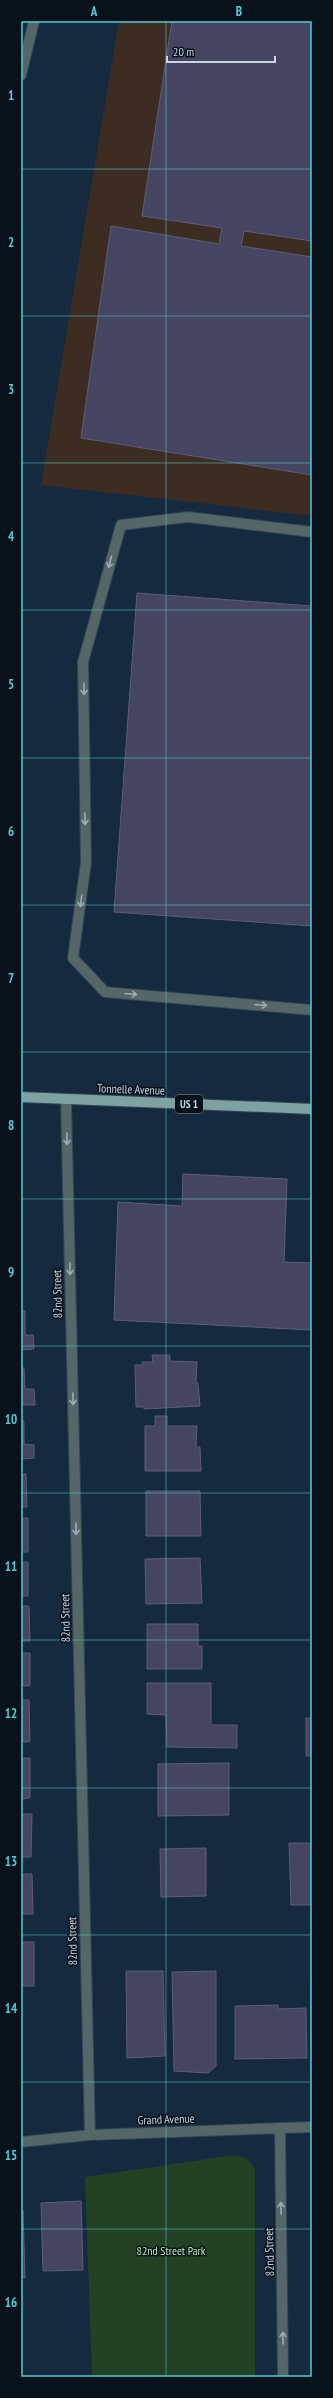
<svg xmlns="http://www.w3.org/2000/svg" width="333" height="2398" viewBox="0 0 333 2398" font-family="'PT Sans Narrow',sans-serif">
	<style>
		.industrial { fill: #3c2c22 }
		.green { fill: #234224 }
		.building { fill: #454461; stroke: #5d5d7b }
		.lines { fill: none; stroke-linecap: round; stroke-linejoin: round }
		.lane-casing { stroke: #324559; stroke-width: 12 }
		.street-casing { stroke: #324559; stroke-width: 12 }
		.primary-casing { stroke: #324559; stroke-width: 12 }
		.lane { stroke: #546665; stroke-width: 10 }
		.street { stroke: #546665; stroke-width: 10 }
		.primary { stroke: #7da2a1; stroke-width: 10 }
		.oneway { stroke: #9faeb6 }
		.grid { fill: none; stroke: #52ccd6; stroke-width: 1; stroke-opacity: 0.55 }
		.labels { text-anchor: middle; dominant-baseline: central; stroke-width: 3; stroke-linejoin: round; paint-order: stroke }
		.shield { fill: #09121b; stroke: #8f9aa6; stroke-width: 1 }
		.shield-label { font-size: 11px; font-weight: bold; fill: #c8d5e2 }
		.street-label { font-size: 12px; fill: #c8d5e2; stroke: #09121b }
		.park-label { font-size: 12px; fill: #b8f0b7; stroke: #09121b }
		.neatline { fill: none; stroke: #52ccd6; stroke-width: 1.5 }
		.grid-label { font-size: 13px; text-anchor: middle; font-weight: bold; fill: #52ccd6 }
	</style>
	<rect width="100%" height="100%" fill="#152a3f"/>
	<path class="industrial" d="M119 21H312V516L41 485Z"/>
	<path class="green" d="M228 2156C242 2156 248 2157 255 2169V2377H92L85 2177Z"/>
	<path class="building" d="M172 21H312V241L244 231 241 246 312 257V475L81 438 111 226 219 244 222 228 142 216Z
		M137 593 312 606V926L114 912Z
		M183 1174 287 1179 284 1262 312 1263V1330L114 1320 118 1202 182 1206Z
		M21 1311H25V1335H33L34 1349 21 1350Z
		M152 1355H170V1361L197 1362 196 1382 198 1384 200 1406 144 1409V1407H136L135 1365H143L142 1362H153Z
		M21 1368H24L25 1389H34L35 1405H21Z
		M155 1416H167V1426H197L196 1447H200L201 1471H145V1426H155Z
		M21 1421H24V1444L34 1445V1458L21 1459Z
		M21 1474H26L27 1507H21Z
		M146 1491H200L201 1536H146Z
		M21 1518H28V1552H21Z
		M200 1558 202 1603 146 1604 145 1559Z
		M21 1562H28V1596H21Z
		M21 1606H29L30 1641H21Z
		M147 1624H198V1646H202V1669H147Z
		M21 1653H30V1686H21Z
		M147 1683H211V1725H237V1748L167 1747 166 1715 147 1714Z
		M21 1700H29L30 1742H21Z
		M306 1718H312V1756H306Z
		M21 1758H30V1798L21 1799Z
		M229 1763V1815L158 1816V1764Z
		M21 1814H32L31 1857H21Z
		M289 1843H312V1905H291Z
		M206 1848V1896L161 1897 160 1849Z
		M21 1874H32L33 1914H21Z
		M21 1942H34V1986H21Z
		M126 1971H163L165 2056 127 2058Z
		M216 1971V2066L208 2073 174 2071 172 1972Z
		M311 1978H312V2071H311Z
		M278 2005V2009L306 2008 307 2058 235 2059V2006Z
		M81 2201 83 2270 43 2271 41 2203Z
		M21 2210H23L25 2278H21Z"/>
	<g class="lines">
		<defs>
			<path id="lane" d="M21 75 34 21
				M312 532 188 517 121 525 83 662 86 862 73 958 105 992 312 1010"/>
			<path id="street" d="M66 1100 90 2135
				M280 2128 283 2377
				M21 2142 90 2135 312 2127"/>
			<path id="primary" d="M21 1097 312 1109"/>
		</defs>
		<use href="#lane" class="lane-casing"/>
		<use href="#street" class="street-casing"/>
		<use href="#primary" class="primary-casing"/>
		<use href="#lane" class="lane"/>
		<use href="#street" class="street"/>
		<use href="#primary" class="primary"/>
	</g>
	<defs><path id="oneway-shaft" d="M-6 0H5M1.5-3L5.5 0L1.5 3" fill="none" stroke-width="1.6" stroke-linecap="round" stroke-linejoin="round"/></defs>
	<g class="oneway">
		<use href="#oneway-shaft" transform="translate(110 562) rotate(105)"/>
		<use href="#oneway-shaft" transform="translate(84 689) rotate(89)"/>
		<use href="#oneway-shaft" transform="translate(85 819) rotate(89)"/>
		<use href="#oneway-shaft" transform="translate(81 901) rotate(97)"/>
		<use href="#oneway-shaft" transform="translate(131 994) rotate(5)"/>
		<use href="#oneway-shaft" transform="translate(261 1005) rotate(5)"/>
		<use href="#oneway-shaft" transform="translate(67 1139) rotate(89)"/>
		<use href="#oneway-shaft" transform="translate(70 1269) rotate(89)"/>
		<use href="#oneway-shaft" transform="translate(73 1399) rotate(89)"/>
		<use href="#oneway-shaft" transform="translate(76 1529) rotate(89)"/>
		<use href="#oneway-shaft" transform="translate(281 2208) rotate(-91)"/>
		<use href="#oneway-shaft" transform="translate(283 2338) rotate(-91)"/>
	</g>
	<path class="grid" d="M166 21V2377M21 169H312M21 316H312M21 463H312M21 610H312M21 758H312M21 905H312M21 1052H312M21 1199H312M21 1346H312M21 1493H312M21 1640H312M21 1788H312M21 1935H312M21 2082H312M21 2229H312"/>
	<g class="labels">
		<rect class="shield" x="175" y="1095" width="28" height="18" rx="3"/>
		<g class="shield-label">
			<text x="189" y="1104">US 1</text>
		</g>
		<g class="street-label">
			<text transform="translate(131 1089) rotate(2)">Tonnelle Avenue</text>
			<text transform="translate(57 1294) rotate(-91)">82nd Street</text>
			<text transform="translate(65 1618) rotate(-91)">82nd Street</text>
			<text transform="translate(72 1941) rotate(-91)">82nd Street</text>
			<text transform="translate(166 2119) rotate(-2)">Grand Avenue</text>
			<text transform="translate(269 2252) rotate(-91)">82nd Street</text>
		</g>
		<g class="park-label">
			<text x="171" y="2250">82nd Street Park</text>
		</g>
	</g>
	<rect width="333" height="2398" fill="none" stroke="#09121b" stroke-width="44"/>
	<path d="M167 56v6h108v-6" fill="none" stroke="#c8d5e2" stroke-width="2"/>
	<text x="173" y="56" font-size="12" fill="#c8d5e2" stroke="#09121b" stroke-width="3" paint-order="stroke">20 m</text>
	<rect x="22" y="22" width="289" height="2354" class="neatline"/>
	<g class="grid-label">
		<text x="94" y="16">A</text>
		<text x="239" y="16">B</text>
		<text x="11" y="100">1</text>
		<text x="11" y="247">2</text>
		<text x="11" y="394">3</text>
		<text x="11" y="541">4</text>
		<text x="11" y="689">5</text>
		<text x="11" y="836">6</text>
		<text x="11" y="983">7</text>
		<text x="11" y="1130">8</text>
		<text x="11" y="1277">9</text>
		<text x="11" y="1424">10</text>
		<text x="11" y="1571">11</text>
		<text x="11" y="1718">12</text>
		<text x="11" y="1866">13</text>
		<text x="11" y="2013">14</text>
		<text x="11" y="2160">15</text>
		<text x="11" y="2307">16</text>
	</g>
</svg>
